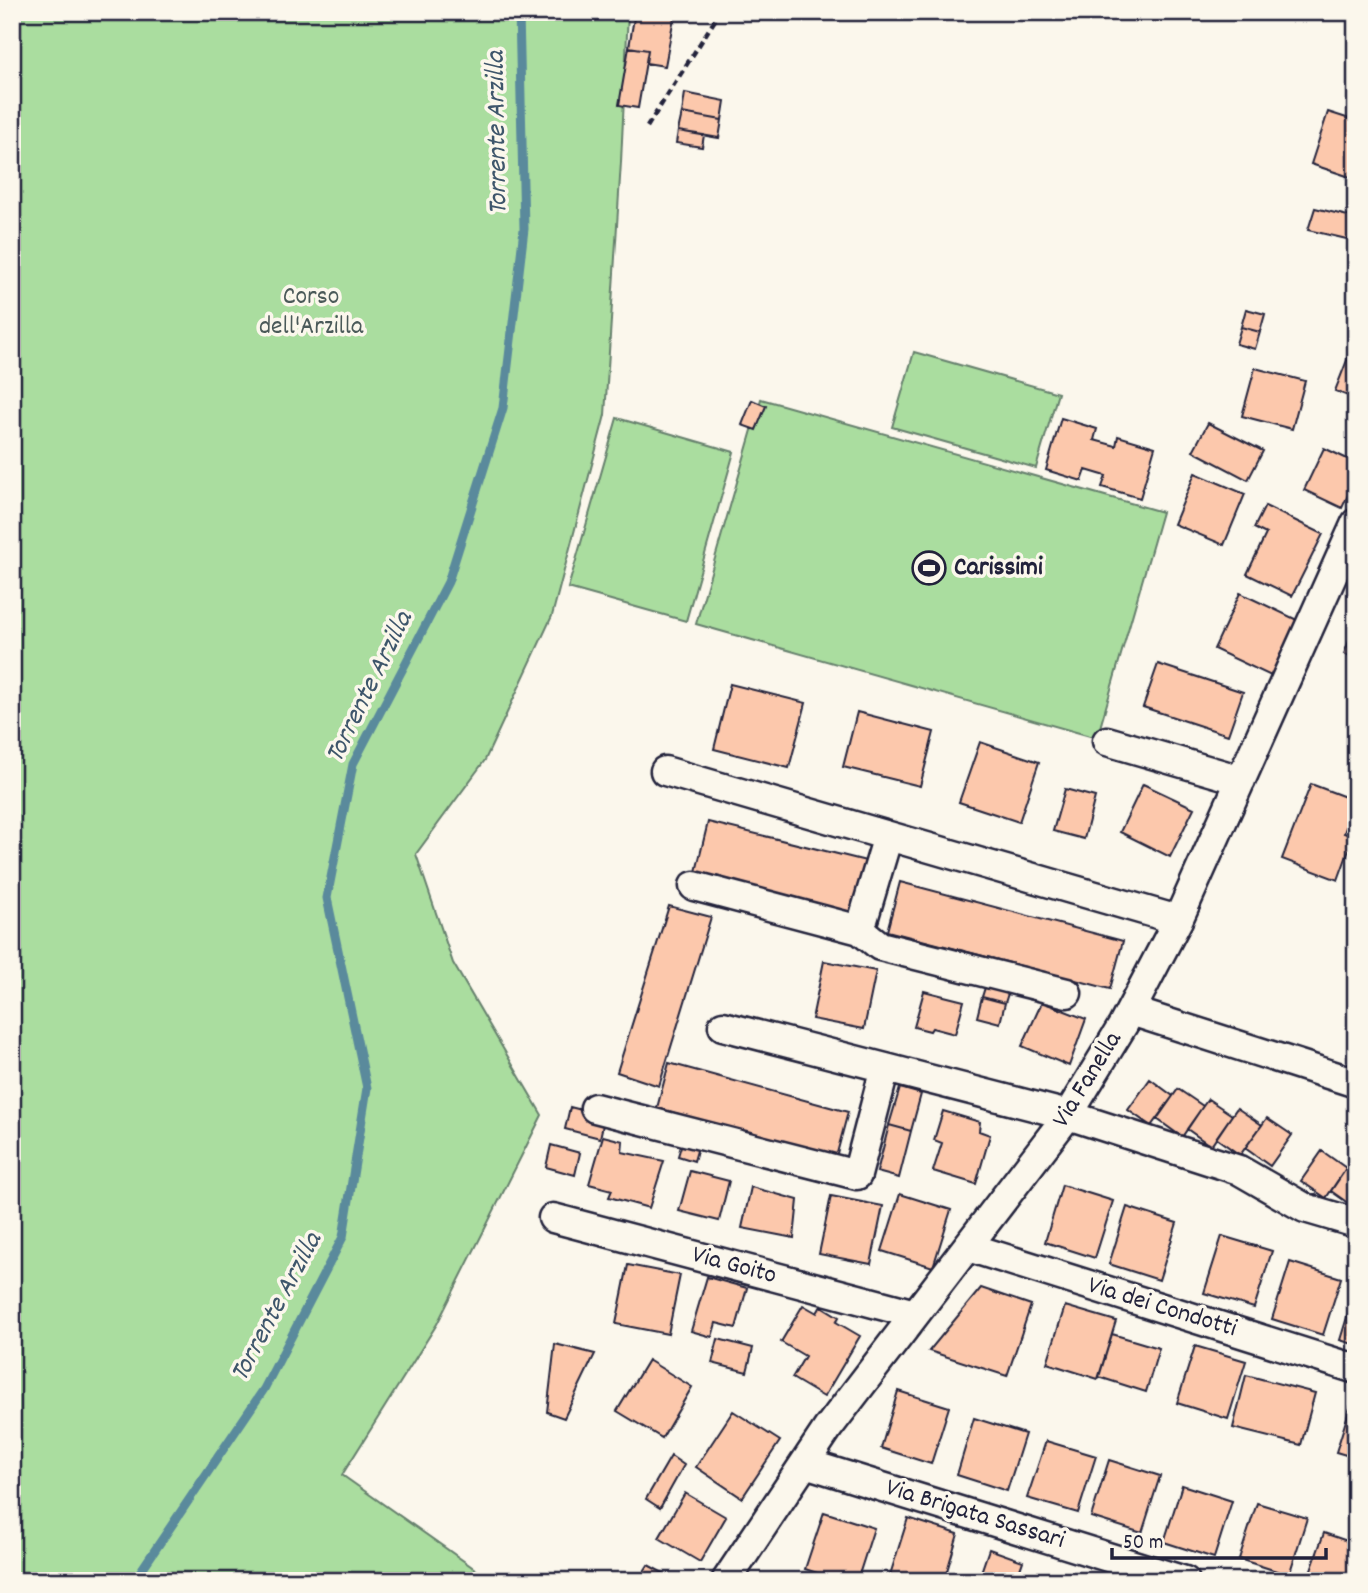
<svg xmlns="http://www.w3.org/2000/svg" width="1368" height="1593" viewBox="0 0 1368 1593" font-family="Dekko,sans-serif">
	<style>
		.green { fill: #aadd9f; stroke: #66806d; stroke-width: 2 }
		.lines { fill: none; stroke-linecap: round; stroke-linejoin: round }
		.stream { stroke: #5a8a9c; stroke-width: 9 }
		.building { fill: #fcc8ac; stroke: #22223b; stroke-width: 2 }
		.minor-casing { stroke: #22223b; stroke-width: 33 }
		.path { stroke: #22223b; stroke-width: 4.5; stroke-dasharray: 7 5; stroke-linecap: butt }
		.minor { stroke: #fbf7ec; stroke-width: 28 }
		.labels { text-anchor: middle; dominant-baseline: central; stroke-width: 7; stroke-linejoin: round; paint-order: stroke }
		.park-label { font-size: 26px; fill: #4b5a59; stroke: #fbf7ec }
		.poi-label { font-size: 26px; font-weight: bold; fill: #22223b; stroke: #fbf7ec; text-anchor: start }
		.street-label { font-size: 26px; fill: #22223b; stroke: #fbf7ec }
		.water-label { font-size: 28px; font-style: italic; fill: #3e566b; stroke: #fbf7ec }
	</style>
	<rect width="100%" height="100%" fill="#fbf7ec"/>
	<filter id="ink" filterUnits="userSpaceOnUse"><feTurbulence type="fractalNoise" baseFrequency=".0143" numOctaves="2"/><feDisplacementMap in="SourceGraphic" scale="14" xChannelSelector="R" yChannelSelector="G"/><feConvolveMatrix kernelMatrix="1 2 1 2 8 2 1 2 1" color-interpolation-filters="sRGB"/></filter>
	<g filter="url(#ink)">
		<path class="green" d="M12 12H628L621 162 605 415 552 616 485 760 416 854 453 963 542 1115 437 1324 342 1475 492 1581H12Z
			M914 352 1058 393 1036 468 892 427Z
			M761 399 1162 512 1097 738 696 624Z
			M617 418 734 452 686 621 568 588Z"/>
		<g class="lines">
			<path class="stream" d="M134 1581 264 1389 343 1237 367 1088 327 898 353 764 448 582 503 408 524 229 519 12"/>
		</g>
		<path class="building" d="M635 12H675L665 66 646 63 648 50 629 47Z
			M629 47 648 50 638 108 619 105Z
			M685 93 725 101 722 120 682 113Z
			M1328 112 1356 121V179L1311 164Z
			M682 113 722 120 719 138 678 131Z
			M678 131 704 135 702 147 676 143Z
			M1315 208 1356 218 1351 240 1308 230Z
			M1246 309 1265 314 1260 332 1241 327Z
			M1241 327 1260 332 1255 349 1236 344Z
			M1353 345 1356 346V399L1335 391Z
			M1255 368 1305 381 1292 429 1242 416Z
			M752 400 766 406 756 430 742 425Z
			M1061 418 1097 429 1094 440 1116 446 1118 436 1155 447 1140 498 1102 487 1106 476 1086 470 1082 481 1046 470Z
			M1208 423 1263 451 1248 480 1193 451Z
			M1324 448 1356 463V478L1342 508 1304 490Z
			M1195 473 1245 494 1224 545 1174 524Z
			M1265 506 1323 534 1292 596 1247 574 1266 534 1254 528Z
			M1240 593 1297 620 1271 676 1214 649Z
			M1356 623V659L1344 654Z
			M1158 664 1243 692 1228 735 1143 707Z
			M730 684 806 703 789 768 714 749Z
			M857 712 934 732 920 786 843 767Z
			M980 742 1039 762 1019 822 959 802Z
			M1143 784 1194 808 1170 857 1120 832Z
			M1311 784 1356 801V819L1350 816 1344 833 1354 836 1338 880 1282 859Z
			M1065 789 1095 797 1084 839 1053 831Z
			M708 822 866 861 853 915 695 876Z
			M900 882 1123 941 1110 989 887 931Z
			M669 906 711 917 659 1086 617 1072Z
			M824 961 876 971 864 1029 812 1019Z
			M987 981 1010 987 1005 1003 982 997Z
			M924 991 964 1001 955 1034 932 1028 930 1031 914 1027Z
			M982 997 1005 1003 1000 1023 977 1017Z
			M1042 1002 1086 1019 1069 1066 1022 1046Z
			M669 1063 848 1112 836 1157 657 1108Z
			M1150 1079 1173 1096 1151 1126 1128 1110Z
			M900 1088 921 1094 911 1131 889 1125Z
			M1178 1089 1203 1106 1182 1137 1157 1119Z
			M1208 1099 1232 1115 1211 1146 1187 1129Z
			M570 1107 605 1116 600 1138 565 1129Z
			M1237 1108 1262 1125 1240 1155 1216 1138Z
			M943 1111 980 1122 979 1131 990 1135 976 1184 933 1171 942 1143 934 1140Z
			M1267 1118 1292 1135 1270 1166 1245 1148Z
			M889 1125 911 1131 899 1178 877 1172Z
			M603 1136 623 1141 622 1152 664 1161 649 1208 609 1197 612 1190 589 1184Z
			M684 1136 700 1140 694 1161 678 1156Z
			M551 1145 580 1153 575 1175 546 1167Z
			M1322 1151 1346 1168 1326 1198 1301 1181Z
			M1352 1160 1356 1163 1355 1208 1331 1191Z
			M690 1171 729 1181 719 1221 679 1211Z
			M1062 1185 1113 1201 1095 1258 1045 1242Z
			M751 1187 798 1200 794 1238 742 1228Z
			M900 1194 951 1210 933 1267 882 1251Z
			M831 1196 883 1206 871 1264 819 1254Z
			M1127 1207 1177 1223 1159 1280 1109 1264Z
			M1222 1236 1272 1251 1254 1308 1204 1293Z
			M1290 1262 1341 1278 1323 1335 1272 1319Z
			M628 1265 680 1275 668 1334 616 1324Z
			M707 1277 747 1288 736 1328 716 1323 712 1337 691 1331Z
			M981 1288 1031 1305 1007 1376 929 1351Z
			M1352 1301 1356 1302V1345L1340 1340Z
			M803 1305 817 1313 821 1306 839 1317 836 1322 860 1336 824 1397 792 1378 805 1356 781 1342Z
			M1065 1306 1116 1321 1098 1379 1047 1363Z
			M1112 1334 1159 1348 1146 1392 1099 1377Z
			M718 1339 753 1348 747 1372 712 1363Z
			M555 1344 595 1354 564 1418 547 1412Z
			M1195 1346 1246 1361 1228 1419 1177 1403Z
			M648 1360 692 1387 662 1438 617 1411Z
			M1246 1375 1315 1393 1301 1445 1233 1428Z
			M898 1391 949 1407 931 1464 881 1448Z
			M1354 1395H1356V1458L1336 1452Z
			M733 1411 780 1441 742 1498 696 1467Z
			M974 1418 1025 1434 1007 1491 957 1475Z
			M1046 1441 1096 1456 1078 1513 1027 1498Z
			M671 1456 684 1465 660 1508 646 1499Z
			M1109 1460 1160 1476 1142 1533 1091 1517Z
			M1182 1485 1232 1501 1214 1558 1164 1542Z
			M685 1493 726 1517 700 1562 659 1538Z
			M1257 1503 1307 1518 1289 1575 1239 1559Z
			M824 1512 874 1528 857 1581H842L805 1569Z
			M908 1518 958 1534 944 1581H908L890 1575Z
			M1324 1533 1356 1544V1565L1350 1581H1307Z
			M989 1549 1023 1561 1016 1581H978Z
			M648 1565 678 1581H638Z"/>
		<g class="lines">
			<defs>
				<path id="minor" d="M1107 741 1241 780
					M665 771 1178 920
					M694 886 860 930 880 946 1067 993
					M860 930 888 836
					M1131 1011 1356 1083
					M723 1026 1068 1115 1239 1170 1305 1208 1356 1223
					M595 1108 857 1175 885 1068
					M553 1218 915 1314
					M968 1247 1356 1369
					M805 1463 1185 1581
					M726 1581 828 1428 1068 1115 1123 1025 1178 920 1356 523"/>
			</defs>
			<use href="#minor" class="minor-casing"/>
			<path class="path" d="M647 127 720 12"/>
			<use href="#minor" class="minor"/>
		</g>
	</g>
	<defs>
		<symbol id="stadium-ring" viewBox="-11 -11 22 22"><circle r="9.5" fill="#fbf7ec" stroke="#22223b" stroke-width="1.5"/><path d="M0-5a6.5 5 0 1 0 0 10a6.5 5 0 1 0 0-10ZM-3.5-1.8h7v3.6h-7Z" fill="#22223b"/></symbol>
	</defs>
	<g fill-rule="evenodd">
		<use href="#stadium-ring" x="910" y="549" width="38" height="38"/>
	</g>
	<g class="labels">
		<g class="park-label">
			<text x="311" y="297">Corso<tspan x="311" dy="30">dell'Arzilla</tspan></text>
		</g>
		<g class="poi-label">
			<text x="954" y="568">Carissimi</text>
		</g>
		<g class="street-label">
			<text transform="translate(1088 1080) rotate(-58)">Via Fanella</text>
			<text transform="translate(734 1266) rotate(15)">Via Goito</text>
			<text transform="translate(1162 1308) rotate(17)">Via dei Condotti</text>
			<text transform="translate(975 1515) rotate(17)">Via Brigata Sassari</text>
		</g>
		<g class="water-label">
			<text transform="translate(499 133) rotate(-91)">Torrente Arzilla</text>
			<text transform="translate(371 688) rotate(-64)">Torrente Arzilla</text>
			<text transform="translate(278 1308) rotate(-62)">Torrente Arzilla</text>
		</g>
	</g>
	<rect width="1368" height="1593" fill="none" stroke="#fbf7ec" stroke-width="42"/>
	<rect x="21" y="21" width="1326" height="1551" fill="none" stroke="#22223b" stroke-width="2.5" filter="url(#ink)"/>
	<path d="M1112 1548v10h214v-10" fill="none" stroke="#22223b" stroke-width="3.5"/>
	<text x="1123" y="1548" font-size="21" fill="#22223b" stroke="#fbf7ec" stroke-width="5" paint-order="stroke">50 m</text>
</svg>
